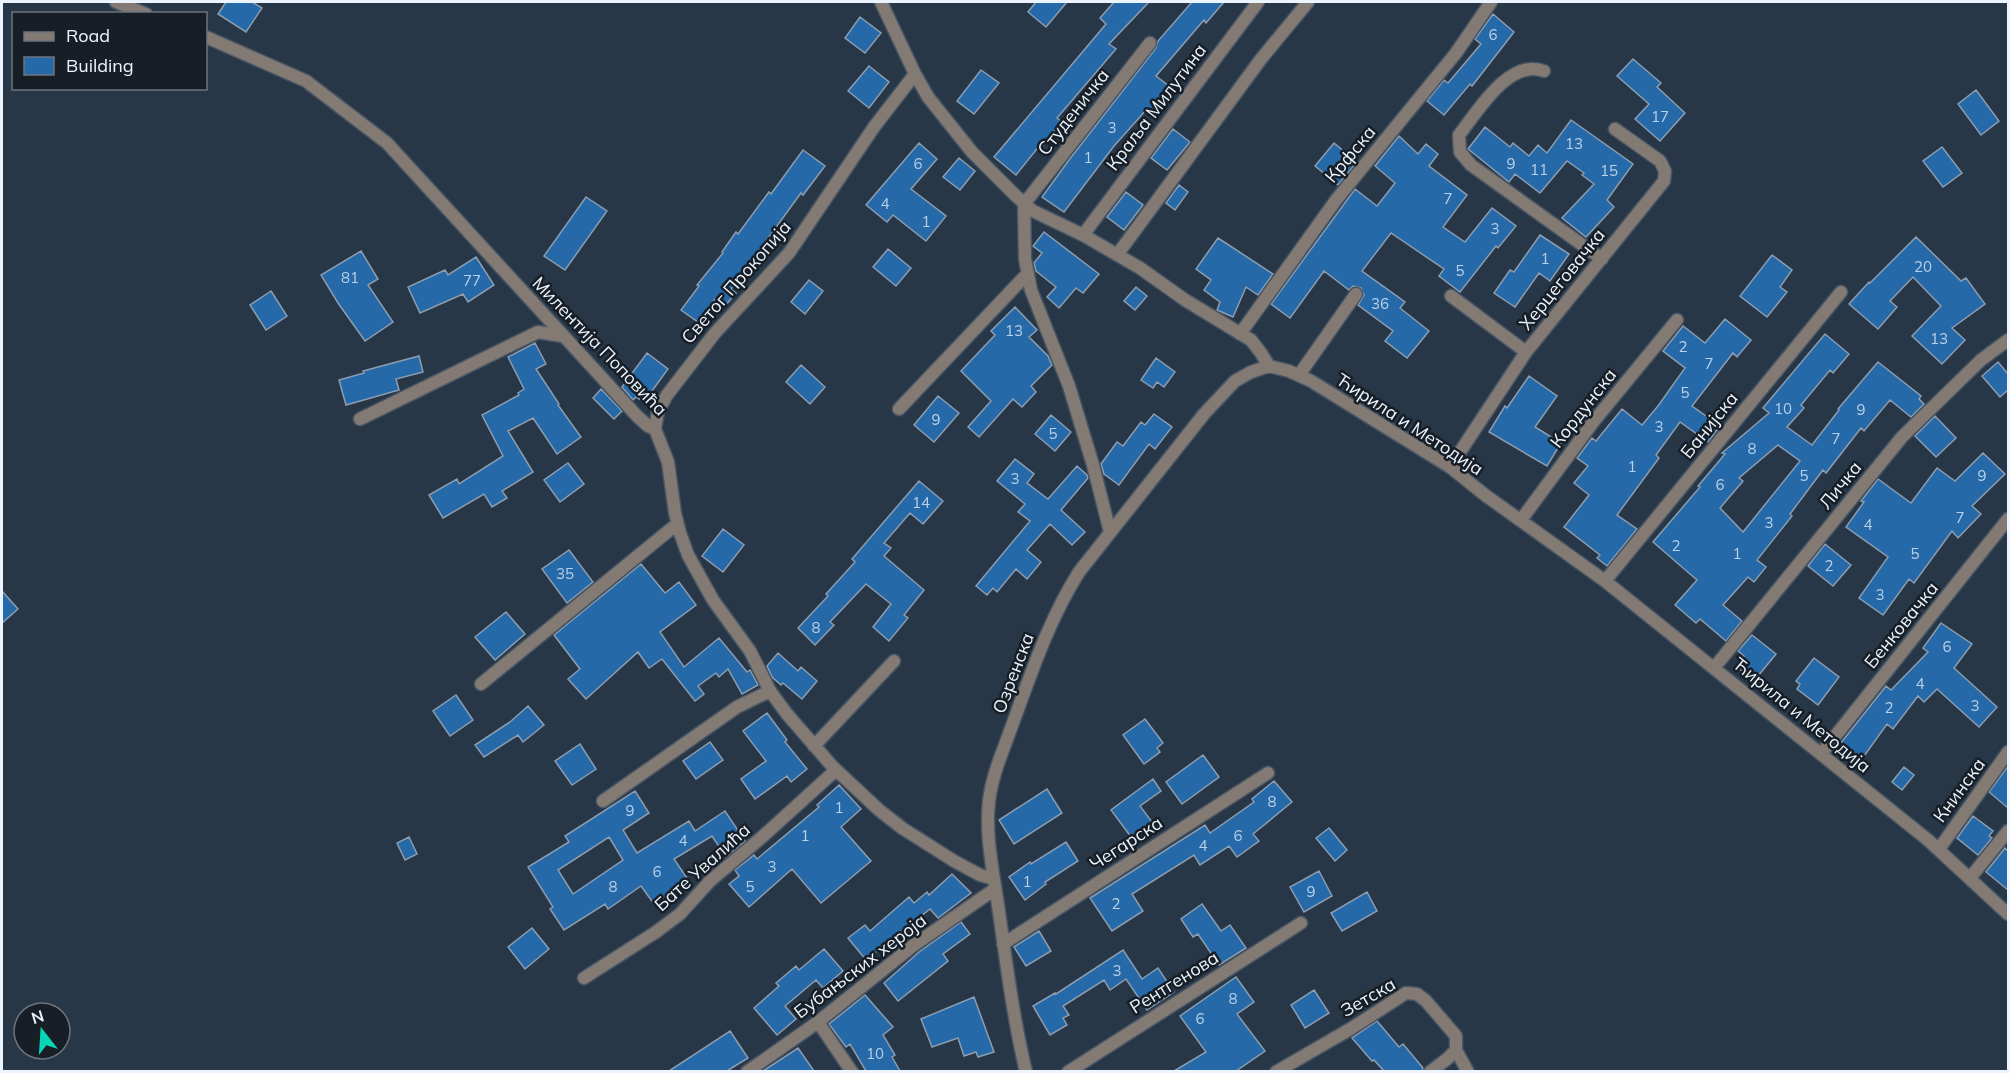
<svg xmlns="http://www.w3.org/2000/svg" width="2010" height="1073" viewBox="0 0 2010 1073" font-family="Mulish,sans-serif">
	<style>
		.building { fill: #2569a8; stroke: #8c9db0; stroke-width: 1.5; fill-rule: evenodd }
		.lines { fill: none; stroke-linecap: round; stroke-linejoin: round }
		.street-casing { stroke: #475564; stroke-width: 15 }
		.street { stroke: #847a74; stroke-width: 12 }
		.labels { text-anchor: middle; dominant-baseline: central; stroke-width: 5; stroke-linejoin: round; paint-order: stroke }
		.number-label { font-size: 15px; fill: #bad1e9 }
		.street-label { font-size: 18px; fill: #ebf4ff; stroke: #171e25 }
	</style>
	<rect width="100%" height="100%" fill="#283747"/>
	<path class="building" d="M226 2H252L262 8 246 32 218 14Z
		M1036 2H1067L1046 27 1028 12Z
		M1114 2H1149L1109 44 1116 49 1057 118 1062 122 1042 147 1040 145 1016 175 994 157 1106 24 1100 18Z
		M1192 2H1224L1206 23 1204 20 1156 76 1170 87 1151 112 1147 109 1114 146 1064 212 1042 197 1069 160 1156 48 1158 41Z
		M1493 14 1514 32 1472 86 1470 84 1444 115 1427 101 1444 80 1448 83 1481 44 1475 39Z
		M860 17 881 33 865 53 845 38Z
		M1633 59 1661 83 1657 87 1685 113 1660 141 1635 119 1649 104 1617 76Z
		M869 66 889 82 869 108 848 91Z
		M981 70 999 83 974 114 957 101Z
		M1976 90 1999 121 1981 135 1958 104Z
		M1571 120 1633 164 1607 200 1614 207 1586 237 1562 218 1594 184 1582 175 1584 173 1567 161 1540 193 1515 174 1509 182 1468 149 1485 127 1510 147 1513 143 1529 156 1538 145 1547 153Z
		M1173 129 1190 142 1167 170 1151 158Z
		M1399 136 1418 154 1426 144 1438 154 1429 166 1467 195 1443 227 1465 242 1492 208 1516 226 1498 248 1496 246 1460 292 1439 276 1444 269 1391 233 1362 271 1405 302 1400 308 1429 331 1407 358 1385 341 1393 331 1358 305 1364 295 1361 288 1353 286 1349 290 1324 271 1290 318 1271 304 1355 189 1377 206 1395 183 1375 166Z
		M919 143 937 159 911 189 946 216 926 241 893 215 887 222 866 205Z
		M1334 143 1357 162 1338 185 1315 166Z
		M1942 147 1962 173 1943 187 1923 161Z
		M803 150 825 166 803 195 801 193 731 289 736 293 724 307 715 299 698 322 681 310 699 286 697 285 723 253 722 252 736 232 738 234 769 192 771 194Z
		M959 158 975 171 960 190 943 177Z
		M1179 185 1188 192 1175 210 1166 203Z
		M1126 192 1143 205 1124 230 1107 217Z
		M586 197 607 211 565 270 544 256Z
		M1044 232 1099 274 1083 293 1076 288 1059 308 1047 297 1056 287 1036 271 1034 263 1042 253 1033 246Z
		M1540 235 1569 254 1550 281 1539 273 1515 307 1494 293 1510 270 1514 272Z
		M1916 237 1961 281 1966 278 1985 304 1952 328 1965 340 1942 364 1912 336 1941 306 1913 277 1890 301 1897 307 1878 329 1849 304 1869 282 1870 283Z
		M1218 238 1273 274 1258 295 1246 287 1233 317 1217 310 1220 302 1204 290 1211 280 1196 269Z
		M888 249 911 268 896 286 873 267Z
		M361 251 378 279 368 285 393 322 365 341 338 303 321 275Z
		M1772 255 1792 270 1780 287 1787 292 1767 317 1740 296Z
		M476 257 494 285 468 302 463 294 420 313 408 287 445 270 448 275Z
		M809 280 823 291 805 314 791 302Z
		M1136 287 1147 296 1135 310 1124 301Z
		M271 291 287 316 266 330 250 305Z
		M1015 307 1037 330 1029 337 1048 356 1052 365 1031 386 1036 392 1022 407 1013 399 979 437 968 427 991 401 961 371 995 335 991 331Z
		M1725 319 1751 340 1737 357 1733 353 1692 406 1720 426 1708 442 1680 422 1656 455 1659 458 1617 515 1637 529 1607 566 1597 558 1600 555 1564 527 1589 495 1574 483 1588 466 1577 458 1592 438 1596 441 1622 409 1642 425 1658 406 1685 368 1663 351 1683 326 1705 343Z
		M1825 334 1849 354 1833 373 1830 370 1801 405 1804 408 1787 427 1812 445 1839 410 1838 409 1878 362 1921 396 1919 399 1924 404 1911 417 1890 400 1864 431 1861 428 1826 473 1823 470 1790 514 1792 516 1757 560 1766 567 1754 582 1748 577 1723 605 1742 621 1726 641 1700 619 1696 623 1675 605 1697 580 1653 542 1700 487 1698 486 1725 454 1722 453 1769 413 1763 408ZM1778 445 1800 461 1743 532 1720 508 1743 481 1739 478Z
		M535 343 546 364 536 369 559 404 558 405 581 437 557 454 533 418 508 431 533 472 502 491 507 498 492 507 484 494 443 518 429 495 457 479 459 484 503 456 482 415 519 395 518 393 524 389 508 357Z
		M647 353 668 369 644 402 636 397 633 400 622 387Z
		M419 356 423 372 396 379 399 390 346 405 339 380 364 373 363 371Z
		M1156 358 1175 372 1164 387 1157 382 1153 388 1141 380Z
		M1998 362 2008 374V390L2000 397 1982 376Z
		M801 365 825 387 810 404 786 382Z
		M1529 376 1557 396 1535 427 1561 443 1547 466 1489 432 1505 406 1507 408Z
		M601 389 622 411 614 419 593 398Z
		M938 396 959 413 934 442 914 425Z
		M1154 414 1172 427 1155 449 1149 444 1119 485 1104 474 1101 464 1117 442 1123 446 1141 422 1145 425Z
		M1051 415 1071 432 1055 451 1035 434Z
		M1935 416 1956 438 1936 457 1915 436Z
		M1983 453 2005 474 1972 506 1981 514 1958 538 1952 531 1914 583 1909 579 1883 615 1859 598 1888 557 1846 527 1864 502 1861 501 1878 479 1911 503 1937 468 1955 481Z
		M1015 459 1034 474 1027 483 1048 499 1077 466 1087 475 1088 478 1061 510 1085 532 1072 545 1050 524 1027 550 1041 562 1027 579 1016 569 997 592 993 588 987 595 976 586 1030 521 1018 512 1025 504 997 481Z
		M568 463 584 484 560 502 544 480Z
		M919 481 943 501 923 524 910 513 884 543 891 548 884 556 924 590 904 615 908 618 889 641 873 627 891 604 866 584 830 622 834 625 815 645 798 628 828 596 826 594 855 562 852 559Z
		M723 529 744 545 723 572 702 556Z
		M1825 544 1851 565 1833 586 1808 566Z
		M569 550 593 582 567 603 542 569Z
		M641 564 665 593 679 582 696 605 660 632 684 667 719 638 747 672 750 670 758 685 742 694 728 669 719 677 716 673 698 686 704 694 695 701 662 659 649 668 638 652 586 699 568 679 580 669 554 635Z
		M2 591 18 609 2 623Z
		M506 612 525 634 495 660 475 637Z
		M1941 623 1972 644 1954 668 1997 707 1979 727 1937 689 1924 702 1918 696 1893 729 1887 724 1862 759 1840 744 1886 686 1891 690 1928 652 1923 648Z
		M1752 635 1776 654 1754 681 1736 666 1744 656 1738 651Z
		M778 653 798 671 801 667 817 681 802 699 783 683 781 685 772 677 767 666Z
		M1814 658 1839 677 1818 705 1797 689 1800 684 1796 681Z
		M456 695 473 720 450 736 433 711Z
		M528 706 544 725 523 742 518 735 484 757 475 745 510 722Z
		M767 713 787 740 785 742 807 769 791 782 787 776 755 799 741 779 766 761 743 731Z
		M1145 719 1163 743 1157 748 1160 752 1144 764 1123 735Z
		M710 742 723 760 696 779 683 761Z
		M580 744 596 769 572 785 555 761Z
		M1203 755 1219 777 1182 804 1166 782Z
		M2008 766V808L1989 792Z
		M1904 767 1914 775 1902 790 1892 782Z
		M1153 779 1161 791 1140 806 1152 822 1131 837 1111 810Z
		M1274 781 1292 802 1253 834 1259 841 1237 857 1229 846 1200 865 1194 855 1132 894 1143 911 1112 931 1090 898 1205 825 1210 833 1254 802 1252 799Z
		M839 785 861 809 841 827 871 861 821 903 792 869 749 907 729 884 739 876 735 870 754 855 757 859 819 807 817 805Z
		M1047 789 1062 813 1014 844 999 820Z
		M635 791 649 813 623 830 637 853 689 821 695 831 725 811 745 841 726 857 712 836 674 859 689 881 654 904 641 886 608 909 605 904 564 930 550 909 553 907 528 867 569 842 565 836ZM609 837 623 860 573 894 558 870Z
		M1973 816 1993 831 1989 836 1992 838 1978 855 1957 838Z
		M1329 828 1347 850 1335 861 1316 838Z
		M409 837 417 854 405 860 397 843Z
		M1066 842 1078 861 1045 882 1046 884 1025 900 1009 877 1030 862 1031 864Z
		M2005 848 2008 851V890L1986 872Z
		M1319 871 1332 896 1304 912 1290 887Z
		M952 874 971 893 938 918 930 909 866 960 848 938 865 925 870 931 909 897 914 903 927 892 929 895Z
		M1367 892 1377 911 1342 931 1331 913Z
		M1202 904 1221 931 1230 925 1246 948 1219 965 1198 934 1193 937 1181 919Z
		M961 922 970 934 943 954 948 961 898 1001 884 983 919 952Z
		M532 928 549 949 525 969 508 947Z
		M1039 931 1051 951 1026 966 1014 947Z
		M824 949 843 971 823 988 816 980 785 1006 796 1019 777 1035 754 1008 779 986 776 983 796 966 799 970Z
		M1123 950 1142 979 1158 968 1174 992 1147 1010 1126 979 1110 990 1104 980 1063 1006 1069 1015 1063 1018 1067 1025 1050 1035 1033 1006 1055 993 1056 994Z
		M1236 977 1254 1002 1237 1014 1265 1051 1236 1071H1174L1206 1052 1180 1016Z
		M1314 990 1329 1013 1305 1028 1291 1005Z
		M865 995 893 1027 883 1035 895 1055 892 1057 900 1071H866L850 1044 846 1047 829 1024Z
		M974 997 994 1052 978 1057 976 1052 964 1056 958 1038 932 1047 921 1019Z
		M1377 1021 1399 1047 1403 1044 1423 1068 1422 1071H1384L1374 1060 1372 1061 1352 1038Z
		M730 1031 748 1058 727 1071H669Z
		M798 1048 814 1071H763Z"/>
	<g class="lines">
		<defs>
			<path id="street" d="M116 2 146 14
				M881 2 915 74 928 97 972 152 1016 196 1033 211 1083 235 1140 268 1185 300 1251 340 1261 353 1269 366
				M206 37 306 81 387 143 637 416 648 426 655 429 668 462 675 513 680 533 688 555 713 600 750 651 770 691 787 714 832 766 879 810 902 828 954 861 980 875 994 879
				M1544 71C1509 58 1478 111 1459 135L1460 152 1471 165 1602 259
				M1024 204 1025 259 1031 290 1069 386 1093 465 1110 532
				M1024 204 1150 43
				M1083 235 1258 2
				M1117 255 1261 59 1308 2
				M1451 296 1526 352
				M1240 334 1336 200 1456 53 1491 2
				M1299 375 1356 294
				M899 409 1028 273
				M360 419 538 332 562 336
				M655 429 658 411 667 395 715 333 789 253 874 127 915 74
				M1450 467 1526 352 1664 181 1665 171 1660 161 1615 129
				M1521 520 1594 421 1677 320
				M1605 581 1841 292
				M1714 668 1902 437 1981 360 2008 340
				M481 684 677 524
				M814 746 894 661
				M1821 754 2008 519
				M603 801 737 707 770 691
				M1939 849 2008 752
				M1970 878 2008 831
				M1003 944 1268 773
				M584 978 656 932 680 914 710 881 761 838 836 770
				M818 1022 852 1072
				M1456 1050 1468 1072
				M747 1072 818 1022 914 945 995 889
				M1026 1072C1013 1017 1006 961 998 905 993 871 985 834 989 801 992 776 1002 753 1010 731 1030 677 1048 621 1079 572L1204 414 1235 381 1251 372 1269 366 1289 371 1311 381 1450 467 1485 495 1605 581 1928 840 2008 914
				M1068 1072 1301 923
				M1276 1072 1352 1028 1406 993 1417 994 1426 1001 1456 1036V1050
				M1430 1072 1447 1059 1456 1050"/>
		</defs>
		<use href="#street" class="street-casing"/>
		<use href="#street" class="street"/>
	</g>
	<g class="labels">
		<g class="number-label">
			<text x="1493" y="34">6</text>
			<text x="1660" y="116">17</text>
			<text x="1112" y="127">3</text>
			<text x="1574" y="143">13</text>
			<text x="1088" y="157">1</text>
			<text x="918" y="163">6</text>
			<text x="1511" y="163">9</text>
			<text x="1539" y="169">11</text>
			<text x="1609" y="170">15</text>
			<text x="1448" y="198">7</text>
			<text x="885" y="203">4</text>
			<text x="926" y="221">1</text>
			<text x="1495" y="228">3</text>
			<text x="1545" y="258">1</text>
			<text x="1923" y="266">20</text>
			<text x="1460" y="270">5</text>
			<text x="350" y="277">81</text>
			<text x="472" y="280">77</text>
			<text x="1380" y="303">36</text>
			<text x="1014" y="330">13</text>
			<text x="1939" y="338">13</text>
			<text x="1683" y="346">2</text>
			<text x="1709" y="363">7</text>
			<text x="1685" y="392">5</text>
			<text x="1783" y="408">10</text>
			<text x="1861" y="409">9</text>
			<text x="936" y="419">9</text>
			<text x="1659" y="426">3</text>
			<text x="1053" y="433">5</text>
			<text x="1836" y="438">7</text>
			<text x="1752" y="448">8</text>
			<text x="1632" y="466">1</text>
			<text x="1804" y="475">5</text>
			<text x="1982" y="475">9</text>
			<text x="1015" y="478">3</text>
			<text x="1720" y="484">6</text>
			<text x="921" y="502">14</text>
			<text x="1960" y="517">7</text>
			<text x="1769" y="522">3</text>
			<text x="1868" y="524">4</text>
			<text x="1676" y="545">2</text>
			<text x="1737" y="553">1</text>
			<text x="1915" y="553">5</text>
			<text x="1829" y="565">2</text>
			<text x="565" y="573">35</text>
			<text x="1880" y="594">3</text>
			<text x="816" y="627">8</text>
			<text x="1947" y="646">6</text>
			<text x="1920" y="683">4</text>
			<text x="1975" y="705">3</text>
			<text x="1889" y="707">2</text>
			<text x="1272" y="801">8</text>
			<text x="839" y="807">1</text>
			<text x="630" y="810">9</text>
			<text x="805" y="835">1</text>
			<text x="1238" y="835">6</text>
			<text x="683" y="840">4</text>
			<text x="1203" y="845">4</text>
			<text x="772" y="866">3</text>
			<text x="657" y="871">6</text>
			<text x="1027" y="881">1</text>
			<text x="613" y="886">8</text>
			<text x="750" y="886">5</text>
			<text x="1311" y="891">9</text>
			<text x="1116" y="903">2</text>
			<text x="1117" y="970">3</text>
			<text x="1233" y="998">8</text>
			<text x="1200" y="1018">6</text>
			<text x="875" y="1053">10</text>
		</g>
		<g class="street-label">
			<text transform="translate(1156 107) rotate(-53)">Краља Милутина</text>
			<text transform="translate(1073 112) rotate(-52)">Студеничка</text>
			<text transform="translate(1350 154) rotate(-50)">Крфска</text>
			<text transform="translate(1562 279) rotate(-51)">Херцеговачка</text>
			<text transform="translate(736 282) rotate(-49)">Светог Прокопија</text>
			<text transform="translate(600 346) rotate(46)">Милентија Поповића</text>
			<text transform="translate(1583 408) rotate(-52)">Кордунска</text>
			<text transform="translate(1410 424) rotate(33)">Ћирила и Методија</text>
			<text transform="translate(1709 425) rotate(-51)">Банијска</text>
			<text transform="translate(1840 485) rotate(-51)">Личка</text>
			<text transform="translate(1901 625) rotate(-51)">Бенковачка</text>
			<text transform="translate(1013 673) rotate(-69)">Озренска</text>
			<text transform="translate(1802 715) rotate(39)">Ћирила и Методија</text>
			<text transform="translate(1959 790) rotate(-54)">Книнска</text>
			<text transform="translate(1126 843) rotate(-33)">Чегарска</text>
			<text transform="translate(702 867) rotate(-42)">Бате Увалића</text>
			<text transform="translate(860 966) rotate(-37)">Бубањских хероја</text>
			<text transform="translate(1174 982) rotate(-32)">Рентгенова</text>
			<text transform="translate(1368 997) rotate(-30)">Зетска</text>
		</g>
	</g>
	<rect width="2010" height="1073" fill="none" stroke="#ebf4ff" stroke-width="6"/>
	<rect x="12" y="12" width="195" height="78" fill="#171e25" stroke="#6c747c" stroke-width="1.5"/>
	<rect x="24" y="32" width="30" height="9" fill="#847a74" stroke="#6c747c" stroke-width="1.5"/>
	<text x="66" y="42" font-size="18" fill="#ebf4ff">Road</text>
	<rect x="24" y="57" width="30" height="18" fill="#2569a8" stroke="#6c747c" stroke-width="1.5"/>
	<text x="66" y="72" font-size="18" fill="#ebf4ff">Building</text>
	<g transform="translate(42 1031) rotate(343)"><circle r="28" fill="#171e25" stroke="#6c747c" stroke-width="1.5"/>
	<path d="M0-4.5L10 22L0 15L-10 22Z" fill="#07d5b6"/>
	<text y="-9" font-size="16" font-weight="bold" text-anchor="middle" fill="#ebf4ff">N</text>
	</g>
</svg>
